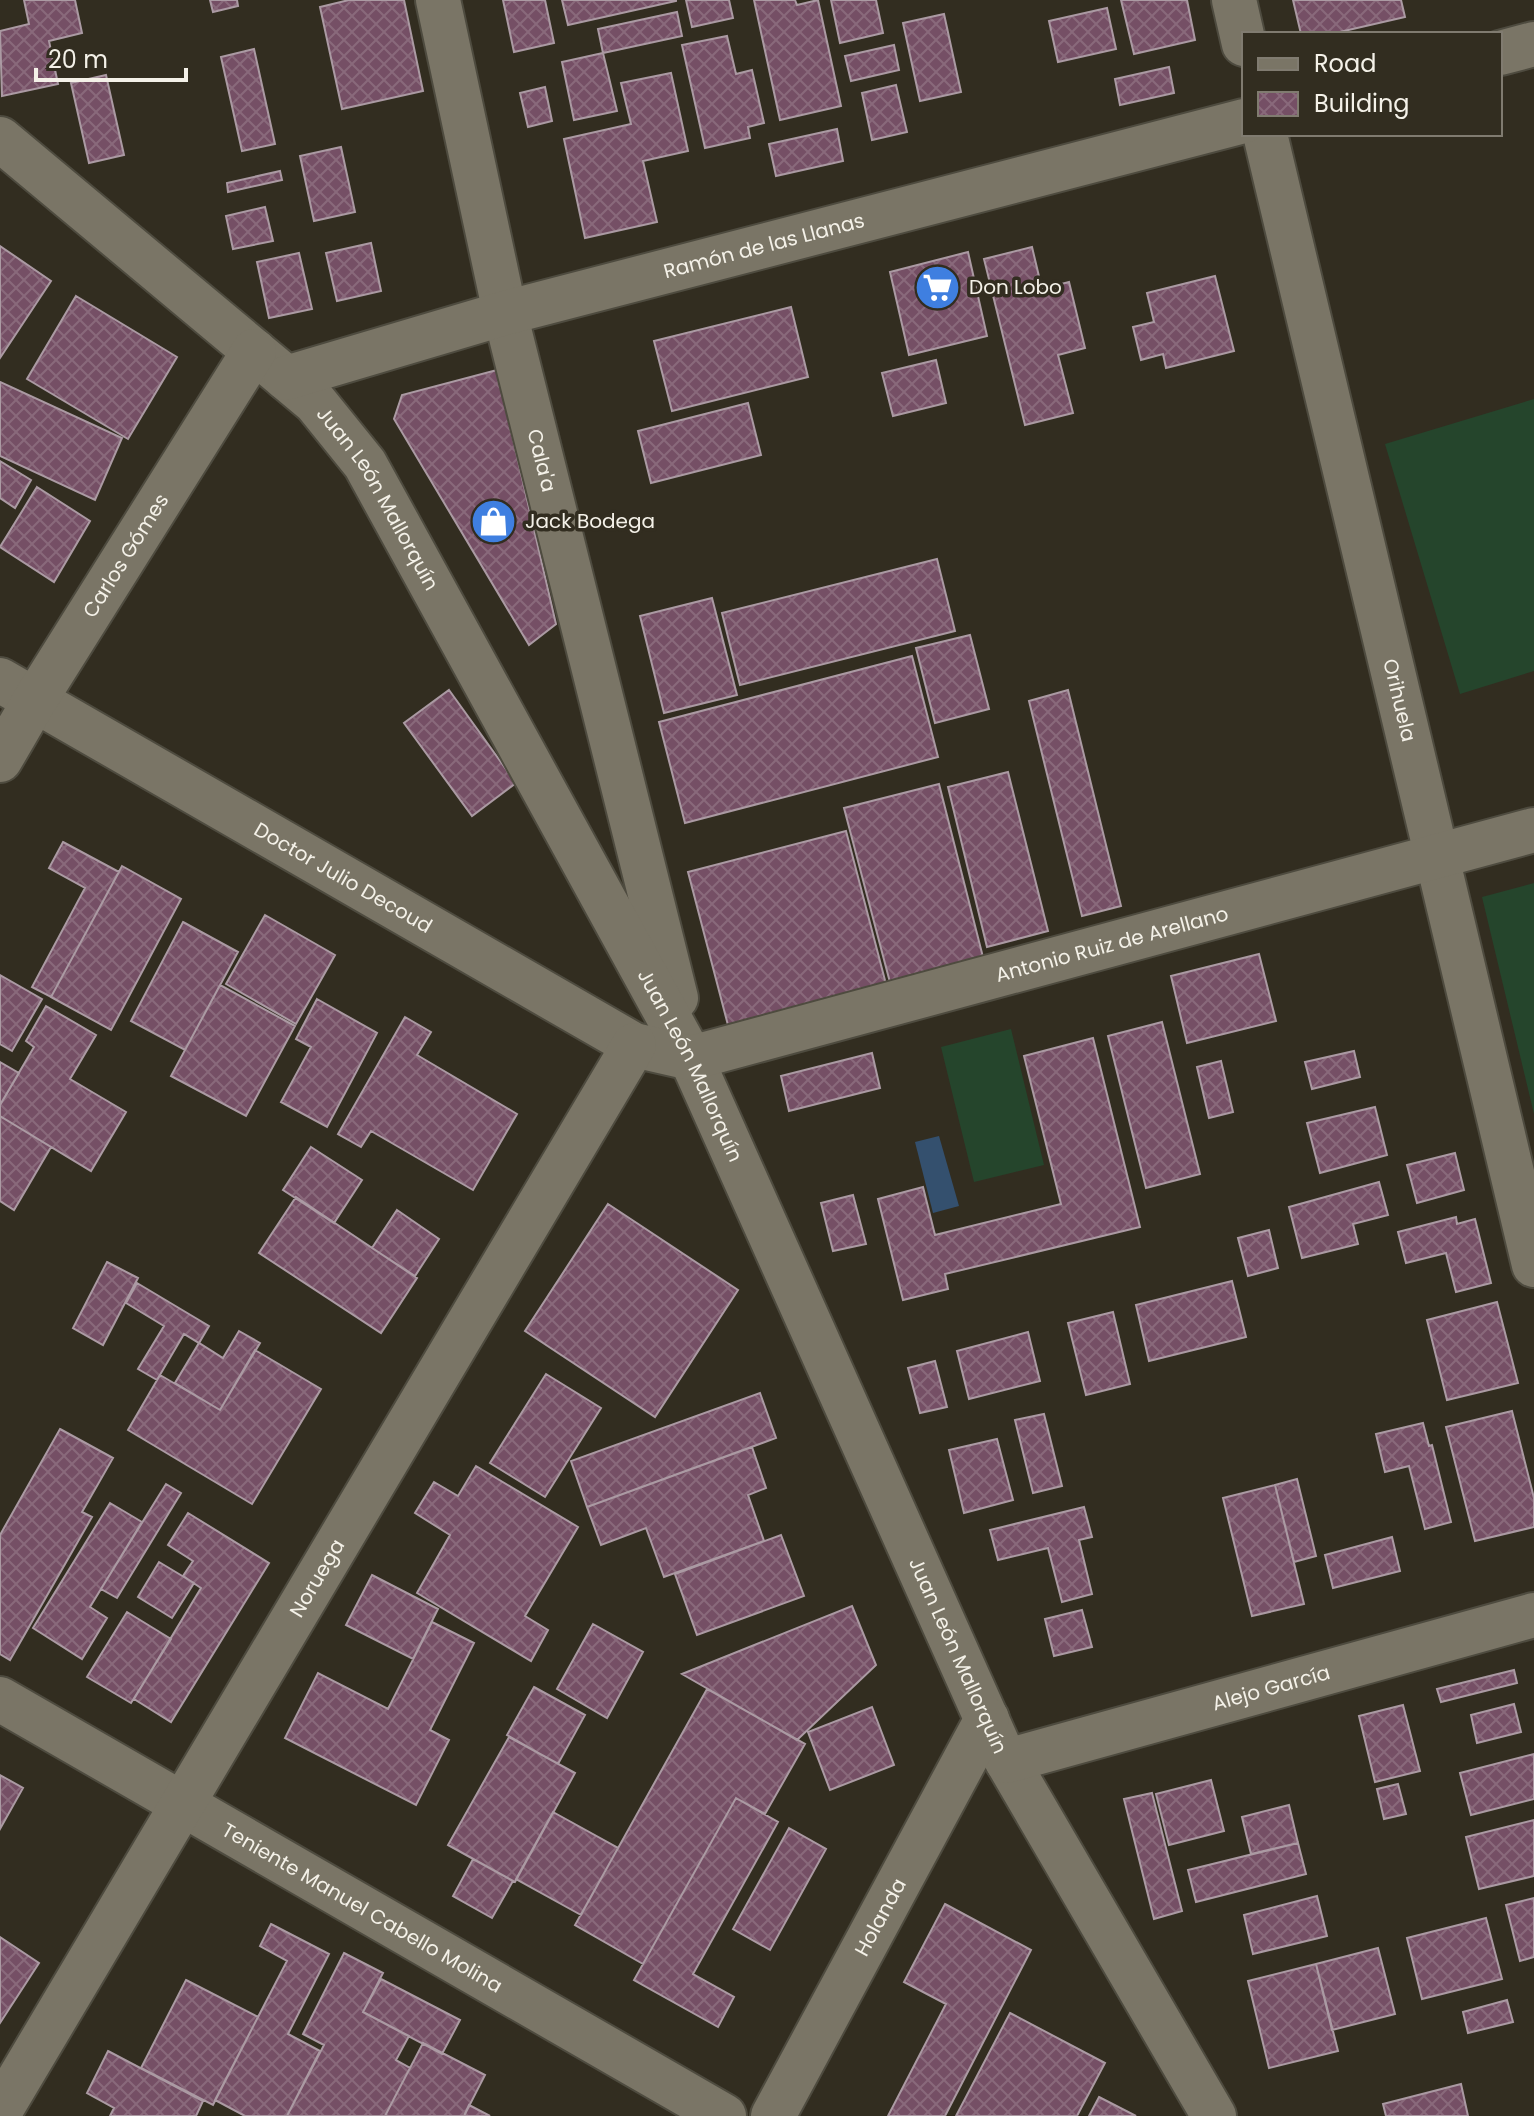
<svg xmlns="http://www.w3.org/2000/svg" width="1534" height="2116" viewBox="0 0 1534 2116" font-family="Poppins,sans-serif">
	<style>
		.grass { fill: #25452c }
		.water { fill: #34506e }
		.building { fill: url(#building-cross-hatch); stroke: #ab9aa3; stroke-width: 2 }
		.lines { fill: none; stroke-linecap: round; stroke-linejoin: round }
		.minor-casing { stroke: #4e4b3f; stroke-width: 48 }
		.minor { stroke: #7a7566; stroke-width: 44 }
		.labels { text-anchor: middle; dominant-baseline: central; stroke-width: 7; stroke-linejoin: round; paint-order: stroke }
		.street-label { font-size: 20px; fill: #f4f1e8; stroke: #322d20 }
		.poi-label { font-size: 20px; fill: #f4f1e8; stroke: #322d20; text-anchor: start }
	</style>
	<defs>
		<pattern id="building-cross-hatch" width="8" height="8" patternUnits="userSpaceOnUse" patternTransform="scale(2)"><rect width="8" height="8" fill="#754f65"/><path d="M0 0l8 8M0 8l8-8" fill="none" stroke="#89697b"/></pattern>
	</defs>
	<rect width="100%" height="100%" fill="#322d20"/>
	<path class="grass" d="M1534 399V671L1460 694 1385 444Z
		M1534 883V1114L1482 897Z
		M1011 1029 1044 1165 974 1182 941 1047Z"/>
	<path class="water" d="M939 1136 959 1206 933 1213 915 1142Z"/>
	<path class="building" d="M24 0H75L82 33 49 41 58 84 2 96 0 31 29 24Z
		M210 0H237L238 6 213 12Z
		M349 0H404L423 91 342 109 320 7Z
		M503 0H545L554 43 514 52Z
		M562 0H676V1L568 25Z
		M686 0H729L733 18 692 27Z
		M754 0H795L797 5 818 0 841 106 780 120Z
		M831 0H876L883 33 840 43Z
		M1121 0H1187L1195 40 1134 54Z
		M1293 0H1401L1405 17 1331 34H1301Z
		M1107 8 1116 49 1058 62 1049 21Z
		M677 12 682 36 603 53 598 29Z
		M944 14 961 92 920 101 903 23Z
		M727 36 736 74 752 70 764 123 748 127 750 138 705 148 682 45Z
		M894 45 899 70 851 81 845 56Z
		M254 49 275 144 242 151 221 57Z
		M603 53 617 111 574 120 562 62Z
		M1169 67 1174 93 1120 105 1115 79Z
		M671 73 688 151 643 161 657 222 585 238 564 139 631 124 621 83Z
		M106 75 124 155 89 163 71 83Z
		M896 85 907 132 872 140 862 93Z
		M545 87 552 121 528 127 520 93Z
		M837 129 843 161 776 176 769 144Z
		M341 147 355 212 314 221 300 156Z
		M280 171 282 180 228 192 227 183Z
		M265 207 273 241 233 249 226 216Z
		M371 243 381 291 337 301 326 253Z
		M0 246 51 281 0 358Z
		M1032 247 1042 289 1069 282 1085 348 1058 355 1073 413 1025 425 984 259Z
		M968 252 987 336 909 355 890 272Z
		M299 253 312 309 269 318 257 262Z
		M1215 276 1234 351 1166 368 1163 354 1141 360 1133 327 1154 322 1147 293Z
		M76 296 177 357 128 439 27 379Z
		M791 307 808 377 672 411 654 341Z
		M936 360 946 403 893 416 882 373Z
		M497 370 556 624 529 645 394 419 402 395Z
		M0 382 122 438 95 500 0 456Z
		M748 403 761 455 651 483 638 431Z
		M0 461 31 480 15 508 0 498Z
		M37 487 90 521 54 582 0 547Z
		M937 559 955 631 740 685 722 613Z
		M712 598 737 695 664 713 640 616Z
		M970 635 989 709 935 723 916 648Z
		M912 656 938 757 685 823 659 722Z
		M449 690 516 783 472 816 404 723Z
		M1068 690 1121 906 1082 916 1029 701Z
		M1008 772 1048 931 987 947 948 787Z
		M939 784 985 965 892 990 844 808Z
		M846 831 887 988 729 1029 688 872Z
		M63 842 119 872 51 997 32 987 85 888 49 868Z
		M122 866 181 899 111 1030 51 997Z
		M265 915 335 955 296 1024 226 984Z
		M183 922 238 952 185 1050 131 1021Z
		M1259 954 1276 1021 1187 1043 1171 976Z
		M0 975 42 999 12 1051 0 1044Z
		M220 985 295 1026 246 1116 171 1076Z
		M317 999 377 1033 327 1127 281 1102 311 1047 296 1039Z
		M46 1006 96 1035 70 1079 126 1112 91 1171 0 1116V1105L34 1047 26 1041Z
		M405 1017 431 1032 417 1055 517 1114 473 1190 371 1131 361 1147 338 1134Z
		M1162 1022 1200 1174 1146 1188 1108 1036Z
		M1093 1038 1140 1227 945 1274 948 1289 903 1300 878 1199 923 1187 935 1235 1061 1204 1024 1056Z
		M1354 1051 1360 1077 1312 1089 1305 1062Z
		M872 1053 880 1088 789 1111 781 1076Z
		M1221 1061 1233 1112 1209 1118 1197 1067Z
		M0 1062 19 1073 0 1105Z
		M1375 1107 1387 1155 1320 1173 1307 1123Z
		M0 1116 51 1147 14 1210 0 1201Z
		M311 1147 362 1180 334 1223 283 1190Z
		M1455 1153 1464 1190 1417 1203 1407 1165Z
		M1379 1182 1388 1215 1353 1224 1358 1244 1302 1258 1289 1207Z
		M853 1195 866 1244 833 1251 821 1203Z
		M296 1197 417 1278 381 1333 259 1253Z
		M608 1204 738 1290 655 1417 525 1331Z
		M397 1210 439 1239 415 1276 372 1248Z
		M1456 1217 1457 1224 1475 1219 1491 1283 1456 1292 1446 1253 1406 1263 1398 1232Z
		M1269 1230 1278 1268 1248 1276 1238 1238Z
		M107 1262 138 1278 103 1345 73 1328Z
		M1232 1281 1246 1337 1149 1361 1136 1305Z
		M137 1283 209 1326 199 1343 184 1334 157 1380 138 1369 164 1326 126 1303Z
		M1497 1302 1518 1383 1447 1400 1427 1320Z
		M1113 1312 1130 1384 1086 1395 1068 1323Z
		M239 1331 260 1343 220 1410 175 1383 199 1343 223 1358Z
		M1028 1332 1040 1381 969 1399 957 1351Z
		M255 1350 321 1389 252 1504 128 1430 160 1375 220 1410Z
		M935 1361 947 1407 920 1413 908 1368Z
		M546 1374 601 1408 545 1497 490 1463Z
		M760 1393 776 1438 587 1507 571 1461Z
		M1512 1411 1534 1498V1527L1475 1541 1446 1427Z
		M1044 1414 1062 1486 1033 1493 1015 1420Z
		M1423 1423 1429 1446 1432 1445 1451 1522 1425 1529 1409 1466 1385 1472 1376 1434Z
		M60 1429 113 1458 82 1512 92 1517 10 1660 0 1654V1535Z
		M997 1439 1013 1500 964 1513 949 1450Z
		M752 1447 766 1488 748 1495 764 1541 664 1577 646 1528 601 1545 587 1507Z
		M476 1466 578 1527 525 1616 548 1630 531 1661 417 1593 450 1535 415 1513 434 1482 458 1496Z
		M1297 1479 1316 1556 1294 1562 1275 1485Z
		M166 1484 181 1493 117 1598 101 1589Z
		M1275 1485 1304 1604 1252 1616 1223 1498Z
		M110 1503 142 1522 90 1607 107 1618 82 1659 33 1628Z
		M1084 1507 1092 1537 1079 1540 1092 1594 1062 1602 1048 1548 998 1560 990 1530Z
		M188 1513 269 1563 171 1722 134 1699 201 1588 183 1576 193 1561 168 1545Z
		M781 1535 804 1596 697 1635 675 1574Z
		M1392 1537 1400 1571 1333 1588 1325 1555Z
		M159 1562 194 1583 172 1618 138 1597Z
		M372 1575 438 1609 413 1659 346 1625Z
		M852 1606 876 1665 797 1740 682 1674Z
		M1082 1610 1092 1647 1054 1656 1045 1619Z
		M127 1612 171 1639 131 1703 87 1677Z
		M432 1622 474 1643 430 1730 449 1740 416 1805 285 1738 318 1673 388 1709Z
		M593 1624 643 1652 607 1718 557 1689Z
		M1514 1670 1517 1683 1441 1702 1437 1689Z
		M534 1687 585 1715 558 1764 507 1735Z
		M707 1689 805 1744 765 1814 736 1798 643 1964 575 1925Z
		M1514 1704 1521 1732 1477 1743 1471 1715Z
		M1403 1705 1420 1771 1375 1782 1359 1716Z
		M872 1707 894 1765 830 1790 808 1732Z
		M509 1737 575 1773 515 1882 448 1845Z
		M1534 1754V1799L1471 1815 1460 1773Z
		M0 1775 23 1788 0 1829Z
		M1211 1780 1224 1831 1169 1845 1156 1794Z
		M1398 1784 1406 1814 1384 1819 1377 1789Z
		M1152 1793 1182 1911 1154 1919 1124 1799Z
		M736 1798 778 1822 693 1974 734 1997 718 2027 634 1980Z
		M1289 1805 1298 1843 1251 1854 1242 1817Z
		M553 1812 618 1848 581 1915 516 1879Z
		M1534 1820V1876L1479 1889 1466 1837Z
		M789 1828 826 1849 770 1950 733 1929Z
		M1298 1843 1306 1874 1196 1902 1188 1870Z
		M473 1859 513 1881 492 1918 453 1896Z
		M1317 1896 1327 1936 1253 1954 1244 1915Z
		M1534 1898V1957L1520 1961 1506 1905Z
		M945 1904 1031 1950 945 2116H888L946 2004 904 1982Z
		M1486 1918 1502 1979 1422 1999 1407 1938Z
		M271 1924 329 1954 288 2034 320 2051 287 2116H245L215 2100 287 1961 260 1946Z
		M0 1937 39 1963 0 2023Z
		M1378 1948 1395 2014 1332 2030 1316 1964Z
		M344 1953 383 1973 363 2012 409 2036 396 2060 410 2068 385 2116H287L324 2045 303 2034Z
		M1316 1964 1338 2051 1269 2068 1248 1981Z
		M381 1979 460 2020 442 2054 363 2012Z
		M186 1980 258 2017 213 2105 141 2068Z
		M1507 2000 1513 2022 1468 2033 1463 2012Z
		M1010 2013 1105 2063 1077 2116H956Z
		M423 2043 485 2075 464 2116H385Z
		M108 2051 203 2101 196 2116H110L114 2108 87 2093Z
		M1461 2084 1468 2116H1386L1383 2104Z
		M1099 2097 1136 2116H1089Z
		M469 2105 490 2116H464Z"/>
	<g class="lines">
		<defs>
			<g id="minor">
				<path id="s1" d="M438 0 505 313 676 998"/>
				<path d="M1234 0 1244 44"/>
				<path d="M1500 53 1534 44"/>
				<path id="s2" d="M1265 134 1534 1265"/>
				<path id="s3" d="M0 139 315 402 365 464 691 1058 999 1747 1214 2116"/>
				<path id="s4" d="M286 378 505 313 1244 121"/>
				<path id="s5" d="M0 680 634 1045 691 1058 1534 830"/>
				<path id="s6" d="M0 760 35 700 254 351"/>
				<path id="s7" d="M0 1699 724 2116"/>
				<path id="s8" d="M1007 1761 1534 1615"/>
				<path id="s9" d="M0 2111 634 1045"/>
				<path id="s10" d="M773 2116 987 1719"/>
			</g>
		</defs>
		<use href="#minor" class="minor-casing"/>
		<use href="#minor" class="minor"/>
	</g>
	<defs>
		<symbol id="supermarket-disc" viewBox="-11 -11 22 22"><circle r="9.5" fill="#3f7fe0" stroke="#322d20"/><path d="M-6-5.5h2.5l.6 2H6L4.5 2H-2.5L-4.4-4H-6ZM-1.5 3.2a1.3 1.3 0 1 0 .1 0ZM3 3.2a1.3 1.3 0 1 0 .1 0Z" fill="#fff"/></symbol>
		<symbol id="shop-disc" viewBox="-11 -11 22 22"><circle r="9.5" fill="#3f7fe0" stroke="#322d20"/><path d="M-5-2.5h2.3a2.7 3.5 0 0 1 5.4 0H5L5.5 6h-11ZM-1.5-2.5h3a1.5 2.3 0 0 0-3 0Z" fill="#fff"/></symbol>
	</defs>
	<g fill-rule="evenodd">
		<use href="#supermarket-disc" x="912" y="262" width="51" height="51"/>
		<use href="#shop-disc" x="468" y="496" width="51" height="51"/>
	</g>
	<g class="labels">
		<g class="street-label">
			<text stroke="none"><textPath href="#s4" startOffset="496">Ramón de las Llanas</textPath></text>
			<text stroke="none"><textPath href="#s1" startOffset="472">Cala'a</textPath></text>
			<text stroke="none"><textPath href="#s3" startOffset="526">Juan León Mallorquín</textPath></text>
			<text stroke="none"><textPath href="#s6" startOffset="240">Carlos Gómes</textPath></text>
			<text stroke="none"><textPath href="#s2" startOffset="582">Orihuela</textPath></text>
			<text stroke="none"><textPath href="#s5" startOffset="396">Doctor Julio Decoud</textPath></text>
			<text stroke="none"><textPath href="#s5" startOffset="1226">Antonio Ruiz de Arellano</textPath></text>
			<text stroke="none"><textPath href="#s3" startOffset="1174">Juan León Mallorquín</textPath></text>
			<text stroke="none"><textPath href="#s9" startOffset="620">Noruega</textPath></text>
			<text stroke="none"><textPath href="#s3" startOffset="1822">Juan León Mallorquín</textPath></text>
			<text stroke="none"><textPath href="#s8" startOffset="274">Alejo García</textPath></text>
			<text stroke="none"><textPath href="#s7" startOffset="418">Teniente Manuel Cabello Molina</textPath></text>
			<text stroke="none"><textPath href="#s10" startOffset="226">Holanda</textPath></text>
		</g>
		<g class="poi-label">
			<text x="969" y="287">Don Lobo</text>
			<text x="525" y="521">Jack Bodega</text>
		</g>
	</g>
	<rect x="1242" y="32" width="260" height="104" fill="#322d20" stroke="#807b70" stroke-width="2"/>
	<rect x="1258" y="58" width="40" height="12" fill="#7a7566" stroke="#807b70" stroke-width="2"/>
	<text x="1314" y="72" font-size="24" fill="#f4f1e8">Road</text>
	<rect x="1258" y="92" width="40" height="24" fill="url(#building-cross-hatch)" stroke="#807b70" stroke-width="2"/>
	<text x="1314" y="112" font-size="24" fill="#f4f1e8">Building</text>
	<path d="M36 68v12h150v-12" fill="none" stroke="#f4f1e8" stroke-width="4"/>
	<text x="48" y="68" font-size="24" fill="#f4f1e8" stroke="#322d20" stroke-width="6" paint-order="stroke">20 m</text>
</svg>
